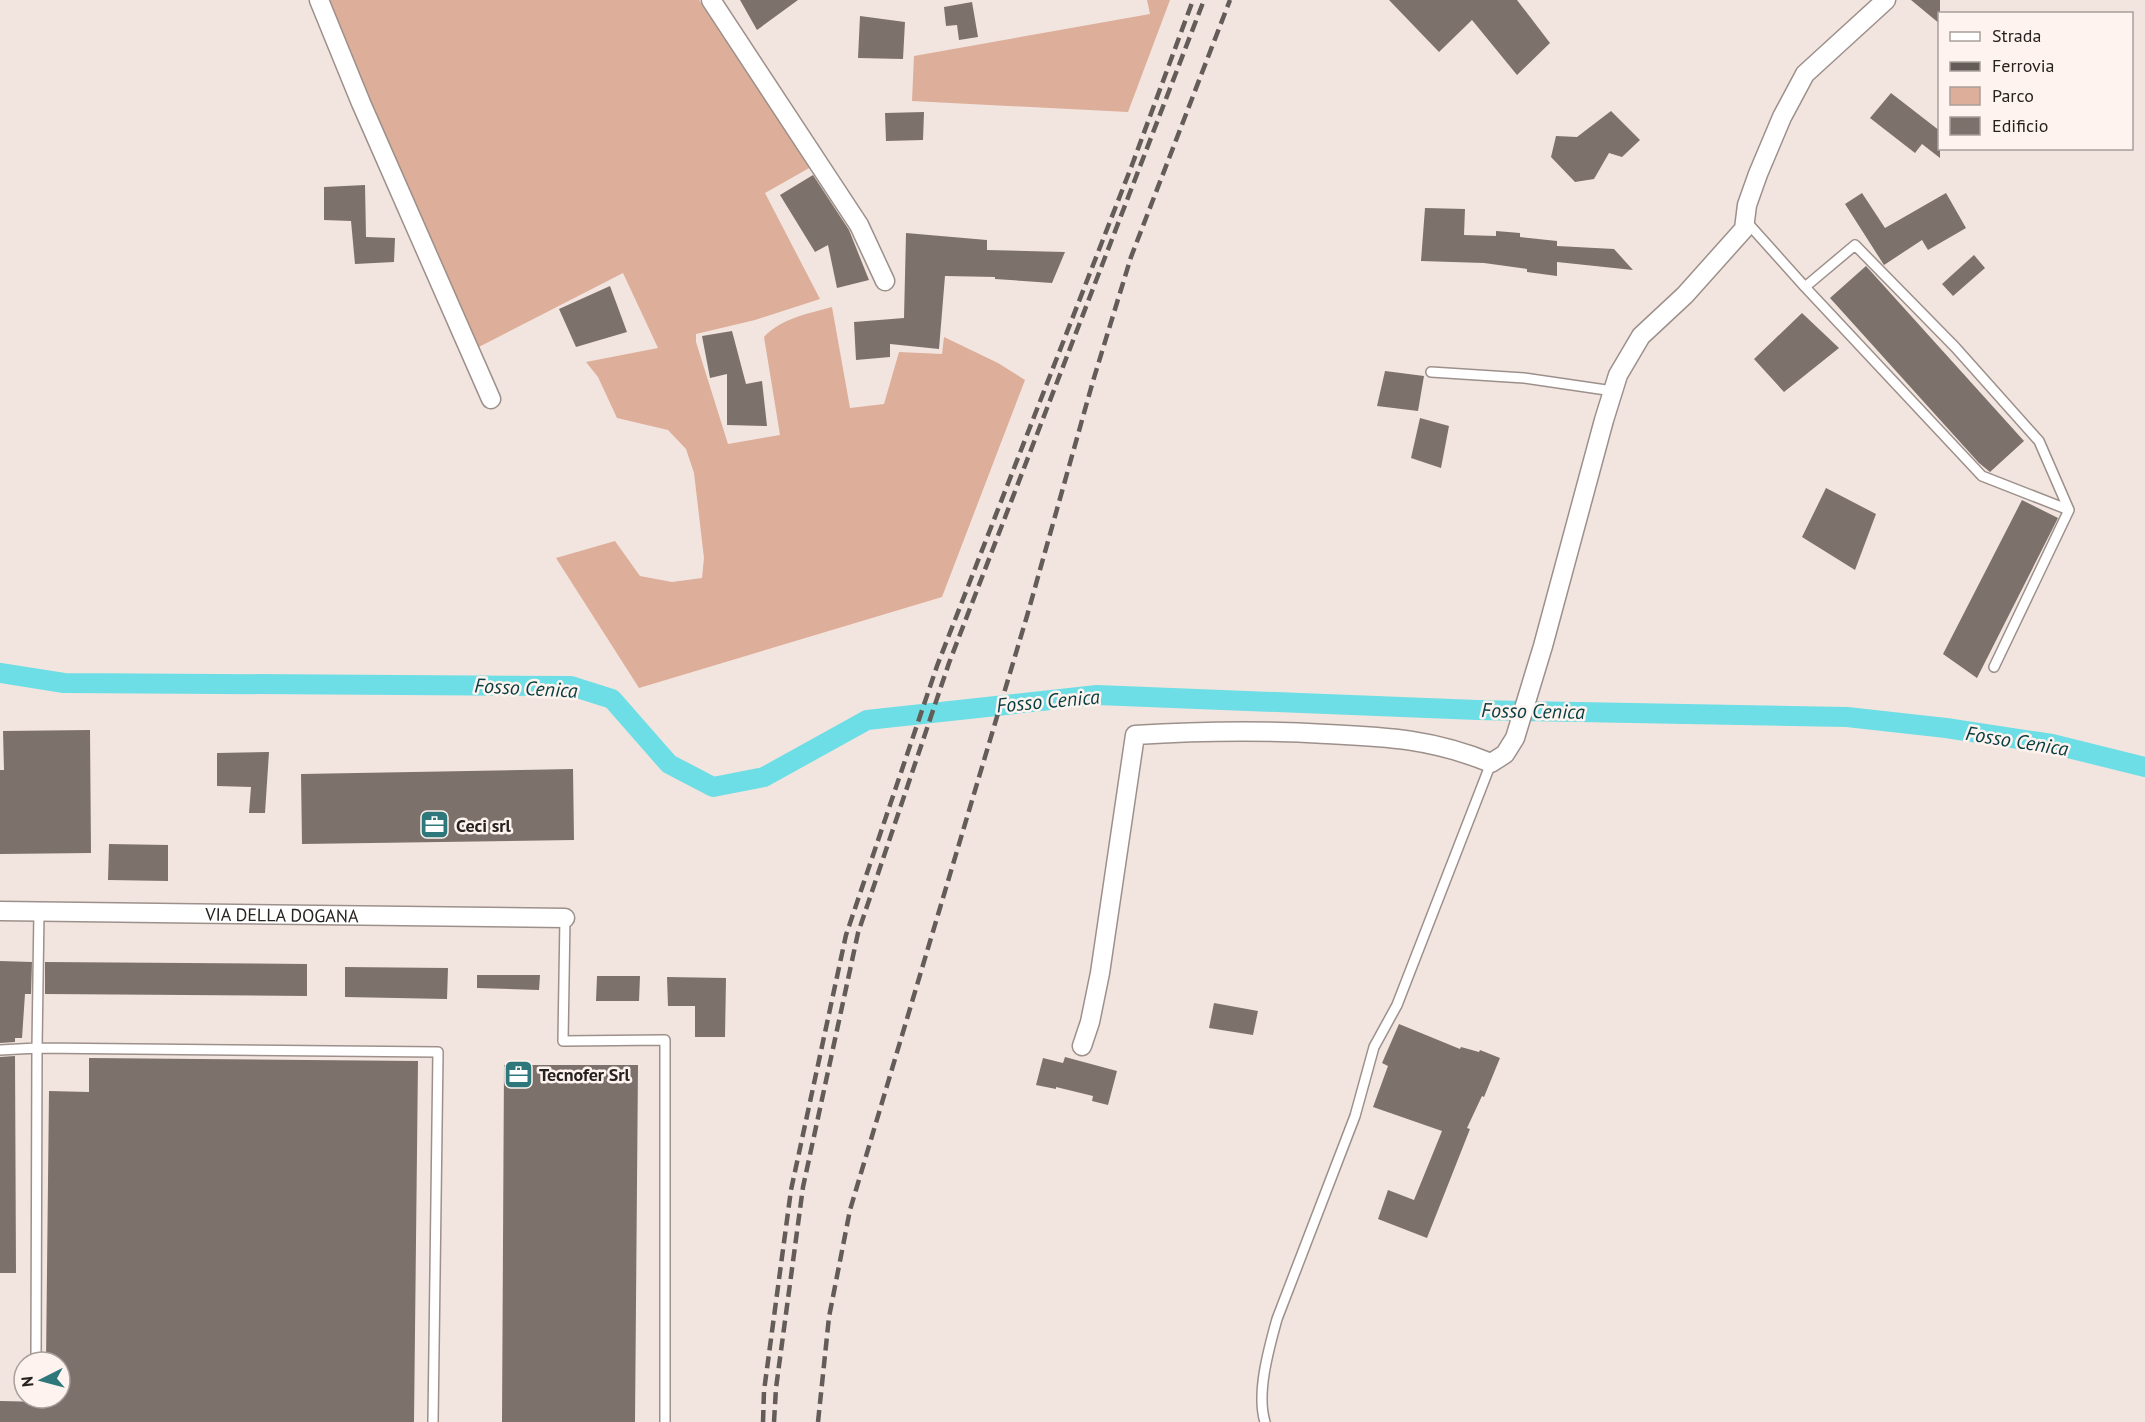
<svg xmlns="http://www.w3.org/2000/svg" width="2145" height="1422" viewBox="0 0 2145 1422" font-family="'PT Sans',sans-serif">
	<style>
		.green { fill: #ddae99 }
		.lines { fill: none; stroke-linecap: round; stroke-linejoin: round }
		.canal { stroke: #6ddee5; stroke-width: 20 }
		.building { fill: #7d716c }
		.lane-casing { stroke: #9d908b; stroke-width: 12 }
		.street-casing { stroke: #9d908b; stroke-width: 21 }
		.lane { stroke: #fff; stroke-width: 9 }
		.street { stroke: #fff; stroke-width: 18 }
		.rail { stroke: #635c58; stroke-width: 4.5; stroke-dasharray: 12 6; stroke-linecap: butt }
		.labels { text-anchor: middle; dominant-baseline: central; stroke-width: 5; stroke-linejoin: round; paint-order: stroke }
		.poi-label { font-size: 18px; font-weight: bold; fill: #26221f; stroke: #fef3ee; text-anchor: start }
		.street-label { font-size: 18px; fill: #26221f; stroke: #fef3ee }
		.water-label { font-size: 20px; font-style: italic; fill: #063e41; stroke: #fef3ee }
	</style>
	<rect width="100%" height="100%" fill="#f2e5df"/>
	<path class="green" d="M325 0H699L811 167 765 193 820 299 755 320 696 334V342L728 444 780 435 764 337C782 318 807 314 832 307L850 408 884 404 899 352 942 354 944 337 998 363 1025 380 942 597 639 688 556 558 615 541 640 576 672 582 702 578 704 558 694 473 686 449 668 430 617 418 598 377 586 362 658 348 623 273 473 350Z
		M1147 0H1170L1128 112 912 101 914 56 1150 14Z"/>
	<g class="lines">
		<path class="canal" d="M0 673 64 683 571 686 612 699 669 764 713 787 764 777 867 720 1097 695 1477 710 1847 717 1946 728 2052 744 2145 767"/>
	</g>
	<path class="building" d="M740 0H798L757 30Z
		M1389 0H1517L1550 43 1517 75 1472 20 1439 52Z
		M1911 0H1940V24Z
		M972 2 978 37 959 40 957 25 946 26 944 7Z
		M860 16 905 22 903 59 858 58Z
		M1891 93 1940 131V158L1922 144 1915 153 1870 118Z
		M1611 111 1640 140 1622 157 1609 153 1594 179 1575 182 1551 157 1556 136 1577 137Z
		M924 112 923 140 886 141 885 113Z
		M813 175 849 230 869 280 837 288 828 245 815 252 780 195Z
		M365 185 366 237 395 238 394 262 355 264 351 221 324 220V187Z
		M1862 193 1885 228 1946 193 1966 228 1928 250 1922 240 1884 265 1845 204Z
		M1425 208 1465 209 1464 235 1496 236V231L1520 233V237L1557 241V246L1614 249 1633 270 1557 262V276L1527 272V269L1484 263 1421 261Z
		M906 233 987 240V250L1065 252 1052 283 995 279V277L945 276 939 349 890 344V357L856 360 854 322 904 318Z
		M1974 255 1985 268 1953 296 1942 284Z
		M1866 266 2024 441 1990 472 1979 463 1830 298Z
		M610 286 627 332 576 347 559 309Z
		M1802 313 1839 348 1784 392 1754 359Z
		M732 331 746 384 762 381 767 426 727 425V374L710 378 702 336Z
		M1385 371 1424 376 1418 411 1377 406Z
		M1420 418 1449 426 1441 468 1411 458Z
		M1826 488 1876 514 1855 570 1802 537Z
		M2022 500 2058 518 1977 678 1943 654Z
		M90 730 91 853 0 854V770H4L3 731Z
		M269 752 265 813H249L251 787 217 786V753Z
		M573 769 574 840 302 844 301 774Z
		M109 844 168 845V881L108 880Z
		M0 961 32 962 31 994H25L22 1038H15V1042L0 1043Z
		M45 962 307 964V996L45 994Z
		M345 967 448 968 447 999 345 997Z
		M477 975H540L539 990 477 988Z
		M597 976H640L639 1001H596Z
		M667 977 726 978 725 1037H695V1006H668Z
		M1214 1003 1258 1011 1253 1035 1209 1028Z
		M1399 1024 1460 1049 1461 1047 1479 1052 1480 1050 1500 1058 1484 1097 1482 1096 1467 1128 1470 1129 1427 1238 1378 1219 1388 1190 1414 1200 1442 1131 1373 1107 1388 1066 1382 1063Z
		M15 1056 16 1273H0V1057Z
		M1065 1057 1117 1071 1108 1105 1092 1101 1093 1096 1056 1087V1089L1036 1085 1043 1058 1063 1063Z
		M89 1058 418 1061 414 1422H0V1401L46 1402V1398H60V1362H46L49 1091 89 1092Z
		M504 1065H638L635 1422H502Z"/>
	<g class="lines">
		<defs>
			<path id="lane" d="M1745 220 1805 287 1855 245 1955 347 2039 441 2069 510 1994 667
				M1805 287 1982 476 2069 510
				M1431 372 1524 378 1613 391
				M39 911 37 1048 438 1052 433 1422
				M565 918 563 1041 665 1040V1422
				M0 1050 37 1048 36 1362
				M1265 1422C1256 1393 1269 1348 1277 1319L1355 1116 1374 1047 1397 1005 1491 763"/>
			<g id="street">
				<path d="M319 0 361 103 491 399"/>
				<path d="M711 0 859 225 885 281"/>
				<path id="s1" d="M0 911 565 918"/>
				<path d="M1082 1046 1090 1022 1100 973 1135 735C1199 731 1262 730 1326 734 1388 737 1432 739 1491 763L1505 754 1515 738 1543 646 1604 420 1618 375 1641 336 1685 295 1744 229 1747 205 1758 174 1782 117 1805 74 1886 0"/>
			</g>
		</defs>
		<use href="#lane" class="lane-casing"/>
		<use href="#street" class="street-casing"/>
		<use href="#lane" class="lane"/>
		<use href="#street" class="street"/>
		<path class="rail" d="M763 1422 764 1391 791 1190 846 935 937 666 1132 165 1193 0
			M774 1422 776 1388 803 1187 858 933 949 663 1204 0
			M818 1422 829 1317 850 1210 1027 616 1093 381 1131 257 1230 0"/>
	</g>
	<defs>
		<symbol id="office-square" viewBox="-11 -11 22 22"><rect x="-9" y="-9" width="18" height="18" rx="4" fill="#2e787c" stroke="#fef3ee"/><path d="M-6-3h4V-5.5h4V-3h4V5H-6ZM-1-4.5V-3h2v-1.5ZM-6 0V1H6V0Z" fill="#fff"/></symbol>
	</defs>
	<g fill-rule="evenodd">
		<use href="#office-square" x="418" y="808" width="33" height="33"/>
		<use href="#office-square" x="502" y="1058" width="33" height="33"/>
	</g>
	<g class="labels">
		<g class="poi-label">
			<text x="456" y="825">Ceci srl</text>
			<text x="539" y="1074">Tecnofer Srl</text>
		</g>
		<g class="street-label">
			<text stroke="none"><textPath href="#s1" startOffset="282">VIA DELLA DOGANA</textPath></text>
		</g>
		<g class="water-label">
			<text transform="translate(526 688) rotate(3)">Fosso Cenica</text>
			<text transform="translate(1048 701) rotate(-5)">Fosso Cenica</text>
			<text transform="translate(1533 711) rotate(1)">Fosso Cenica</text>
			<text transform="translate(2017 741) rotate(9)">Fosso Cenica</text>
		</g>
	</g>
	<rect x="1938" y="12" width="195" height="138" fill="#fef3ee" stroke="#a89f9b" stroke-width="1.5"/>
	<rect x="1950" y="32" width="30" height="9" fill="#ffffff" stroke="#a89f9b" stroke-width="1.5"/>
	<text x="1992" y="42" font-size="18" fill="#26221f">Strada</text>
	<rect x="1950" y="62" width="30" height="9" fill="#635c58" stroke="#a89f9b" stroke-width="1.5"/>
	<text x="1992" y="72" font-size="18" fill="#26221f">Ferrovia</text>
	<rect x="1950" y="87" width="30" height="18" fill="#ddae99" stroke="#a89f9b" stroke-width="1.5"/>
	<text x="1992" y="102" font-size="18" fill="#26221f">Parco</text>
	<rect x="1950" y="117" width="30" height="18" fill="#7d716c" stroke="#a89f9b" stroke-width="1.5"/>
	<text x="1992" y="132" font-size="18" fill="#26221f">Edificio</text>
	<g transform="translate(42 1380) rotate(264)"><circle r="28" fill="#fef3ee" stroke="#a89f9b" stroke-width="1.5"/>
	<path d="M0-4.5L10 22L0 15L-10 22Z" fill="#2e787c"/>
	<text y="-9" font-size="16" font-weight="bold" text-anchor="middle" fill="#26221f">N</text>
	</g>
</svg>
